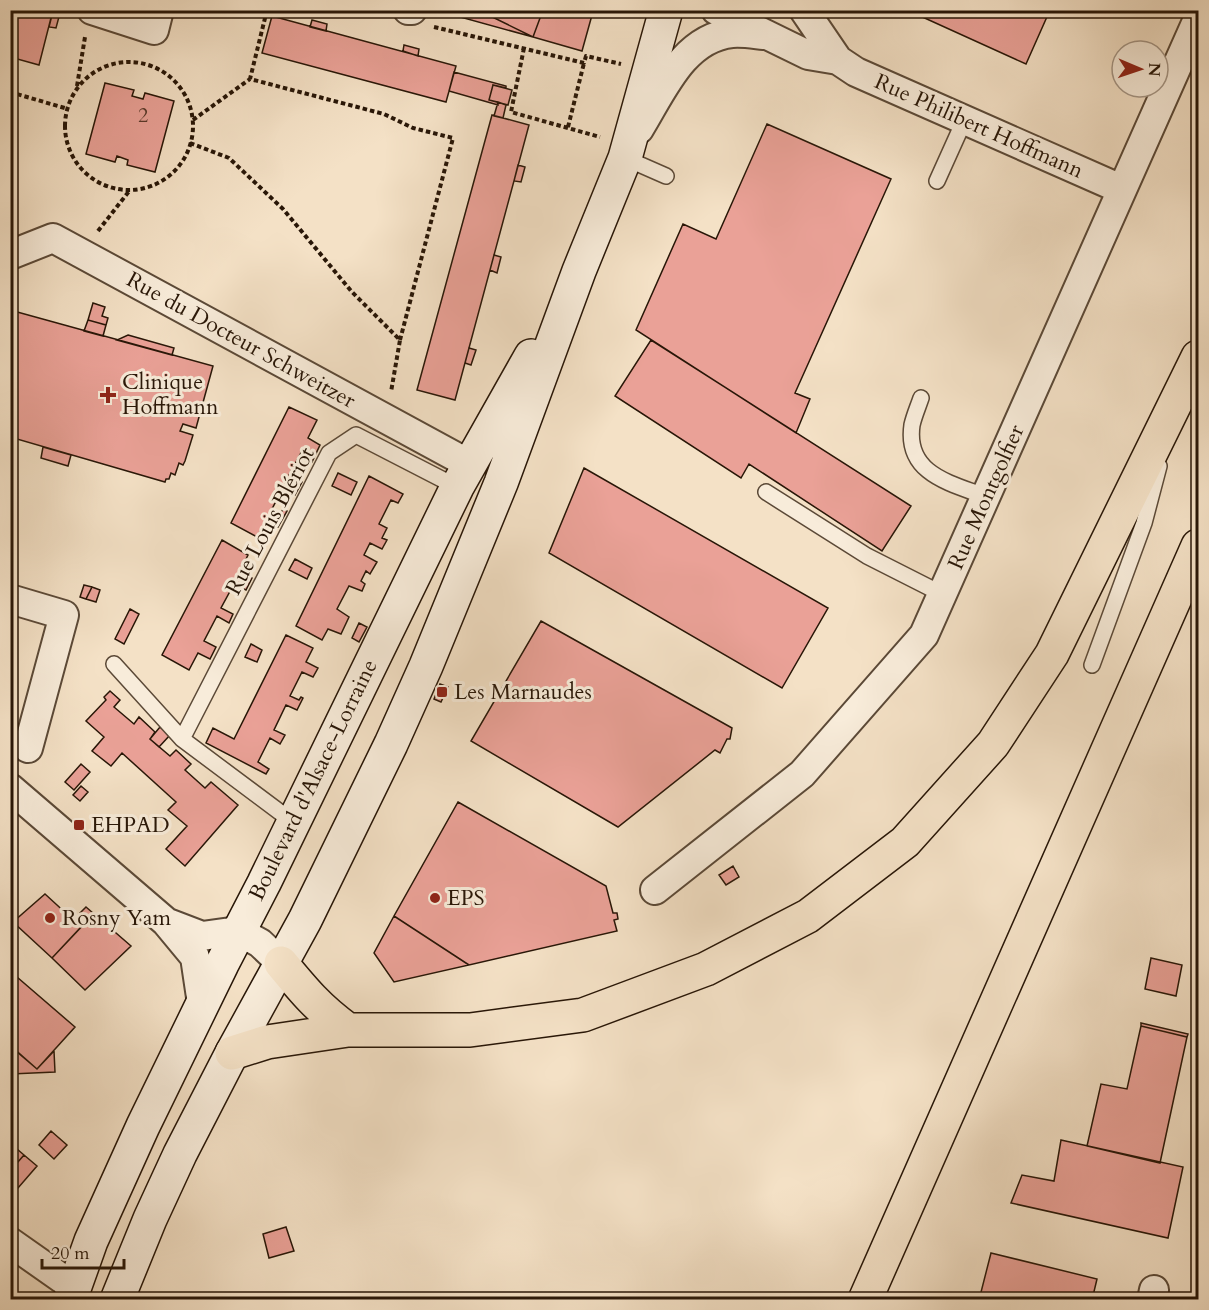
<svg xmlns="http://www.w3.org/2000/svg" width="1209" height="1310" viewBox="0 0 1209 1310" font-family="Cardo,serif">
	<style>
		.building { fill: #eaa197; stroke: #281607; stroke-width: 1.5 }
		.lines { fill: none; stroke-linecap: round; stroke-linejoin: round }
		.service-casing { stroke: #5b4937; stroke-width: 18 }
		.minor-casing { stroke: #5b4937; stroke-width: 32 }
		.secondary-casing { stroke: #281607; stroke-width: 36 }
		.motorway-casing { stroke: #281607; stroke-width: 36 }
		.path { stroke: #281607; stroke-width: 4; stroke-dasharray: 4.5 3; stroke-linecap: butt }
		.service { stroke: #f8ecda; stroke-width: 15 }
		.minor { stroke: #f8ecda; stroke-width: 28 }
		.secondary { stroke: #f8ecda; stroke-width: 33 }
		.motorway { stroke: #f4e1c6; stroke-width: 33 }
		.poi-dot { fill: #8f2418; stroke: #f8ecda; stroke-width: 2 }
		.labels { text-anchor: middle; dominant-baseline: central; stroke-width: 6; stroke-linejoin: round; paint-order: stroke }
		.number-label { font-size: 20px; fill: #58392b }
		.street-label { font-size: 22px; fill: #281607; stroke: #f8ecda }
		.poi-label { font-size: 22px; fill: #281607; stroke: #f8ecda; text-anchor: start }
	</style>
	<rect width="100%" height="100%" fill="#f4e1c6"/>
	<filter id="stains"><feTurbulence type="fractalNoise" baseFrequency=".00333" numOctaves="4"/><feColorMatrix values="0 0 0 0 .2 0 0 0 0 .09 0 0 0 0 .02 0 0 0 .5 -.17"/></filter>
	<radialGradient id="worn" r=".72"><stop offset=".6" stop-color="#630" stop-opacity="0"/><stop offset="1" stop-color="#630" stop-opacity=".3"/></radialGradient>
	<path class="building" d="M15 10H53L39 65 10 57V27Z
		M454 10H478L533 37 453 15Z
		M478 10H543L533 37Z
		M543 10H583L592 15 582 51 533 37Z
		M907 10H1050L1026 64Z
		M53 11 60 13 56 28 49 27Z
		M272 16 456 66 446 102 262 53Z
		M312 20 327 24 326 31 310 27Z
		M404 45 419 49 418 56 403 51Z
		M454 72 506 86V88L493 85 489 100 498 102V105L449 91Z
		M105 83 134 90 132 96 143 99 145 93 174 101 155 172 127 165 128 160 117 156 115 162 86 154Z
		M493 85 512 90 508 105 489 100Z
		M498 102 506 105 503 118 494 116Z
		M492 115 529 125 455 400 417 390Z
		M767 124 891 179 795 393 810 399 796 433 636 330 683 224 716 239Z
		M518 165 525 167 521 182 514 181Z
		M494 255 501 257 497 273 490 270Z
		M93 303 105 307 102 316 108 318 106 325 88 320Z
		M10 310 213 366 196 428 183 424 180 431 193 435 185 461 183 465 179 463 175 475 171 473 169 479H166L165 482 10 437Z
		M88 320 106 325 103 336 84 331Z
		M128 335 174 348 172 355 117 340Z
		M651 340 911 506 882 551 749 464 741 478 615 396Z
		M469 348 476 350 471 365 465 363Z
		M289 407 317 420 308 438 320 445 312 462 308 460 311 455 302 451 289 475 302 482 295 495 292 493 294 488 285 484 272 509 281 513 283 509 287 511 278 527 266 521 257 537 231 523Z
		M43 447 71 455 68 466 41 458Z
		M584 468 828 608 782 688 549 553Z
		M338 473 357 482 351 495 332 486Z
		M369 476 403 494 398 503 391 500 379 524 387 528 382 538 387 540 382 549 370 543 364 555 377 562 370 574 366 571 361 581 365 584 362 591 349 586 337 609 349 617 341 634 328 629 322 640 296 626Z
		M222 540 248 555 240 571 252 578 246 590 234 584 221 608 233 614 229 623 217 616 204 641 216 647 210 659 198 653 189 670 162 655Z
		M295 559 312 568 307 579 289 570Z
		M84 585 92 587 86 599 80 597Z
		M92 587 100 590 96 602 86 599Z
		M130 609 139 614 124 644 115 639Z
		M541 621 732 728 730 739H727L720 753 715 750 618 827 471 741Z
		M359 623 367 627 359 642 352 638Z
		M286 635 313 648 306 662 318 668 313 677 302 672 290 696 299 700 301 697 303 698 297 710 286 705 274 730 285 735 280 744 270 738 258 762 269 769 266 774 206 743 213 728 234 739Z
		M251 644 262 650 257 662 245 657Z
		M440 684 448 687 441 702 434 699Z
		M110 691 120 700 114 707 134 724 139 717 155 732 150 739 170 756 176 750 191 764 185 770 205 788 211 782 238 805 185 866 166 849 187 826 168 810 176 802 122 753 111 766 92 751 104 737 86 721 106 700 104 697Z
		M160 727 170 735 159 747 150 739Z
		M81 764 90 772 74 790 65 782Z
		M81 786 88 792 80 801 73 795Z
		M458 802 606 886 613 913H617L618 919 614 920 617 931 469 965 394 916Z
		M733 866 739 877 726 885 719 875Z
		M45 894 81 927 52 958 13 922Z
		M86 907 131 946 85 990 52 958 87 921 80 913Z
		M394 916 469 965 394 982 374 953Z
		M1151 958 1182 965 1176 996 1145 989Z
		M10 971 75 1027 37 1069 10 1046Z
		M1141 1023 1188 1034 1187 1037 1141 1026Z
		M1141 1026 1187 1037 1160 1163 1087 1146 1101 1084 1127 1089Z
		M11 1046 37 1069 54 1051 55 1072 11 1074Z
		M51 1131 67 1145 54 1159 39 1145Z
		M1061 1140 1183 1167 1168 1238 1011 1203 1022 1175 1054 1181Z
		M10 1143 24 1155 10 1171Z
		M24 1155 37 1166 18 1188 10 1181V1171Z
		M286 1227 294 1251 269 1258 263 1234Z
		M991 1253 1097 1279 1092 1300H979Z"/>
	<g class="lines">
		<defs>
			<path id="service" d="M625 158 666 176
				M937 181 964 121
				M921 398C918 407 914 416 912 425 905 474 950 483 987 497
				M766 492 867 556 942 594
				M114 664 182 739 293 822
				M1092 665 1144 523 1159 466
				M182 739 329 453 356 435 457 487"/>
			<path id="minor" d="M92 10 154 30 159 10
				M408 10H412
				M716 10 808 55 838 60
				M804 10 838 60 856 72 1121 189
				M639 129C662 92 683 38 732 33 742 32 754 34 764 35
				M10 255 53 238 469 464
				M10 599 64 615 28 748
				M10 788 166 922 195 957 202 1004
				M655 890 802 774 924 635 1198 19
				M168 923 202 936 238 931 260 943 281 963
				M10 1242 74 1287
				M1152 1300 1154 1290"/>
			<path id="secondary" d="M70 1300 91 1241 143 1126 222 964 264 883 457 487 531 356
				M117 1300 150 1219 180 1154 232 1053 305 920 391 744 426 666 501 483 579 271 625 158 666 10"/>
			<path id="motorway" d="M281 963C304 991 318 1008 348 1030
				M232 1053 267 1042 348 1030H470L583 1015 706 969 808 916 905 842 993 744 1052 654 1198 357
				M865 1300 1198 546"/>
		</defs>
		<use href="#service" class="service-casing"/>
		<use href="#minor" class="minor-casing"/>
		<use href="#secondary" class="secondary-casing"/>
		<use href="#motorway" class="motorway-casing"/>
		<path class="path" d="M267 10 250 79 384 114 413 128 453 138 400 340
			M434 27 584 63 586 56 621 64
			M524 48 511 112 600 137
			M65 126a64 64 0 1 1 128 0a64 64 0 1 1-128 0Z
			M77 86 85 37
			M10 92 68 109
			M193 120 250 79
			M568 127 584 63
			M190 143 229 158 283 209 352 292 400 340 391 392
			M98 231 130 190"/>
		<use href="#service" class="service"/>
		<use href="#minor" class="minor"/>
		<use href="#secondary" class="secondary"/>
		<use href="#motorway" class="motorway"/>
	</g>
	<g class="poi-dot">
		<path d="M105 386h6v6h6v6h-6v6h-6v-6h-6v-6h6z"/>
		<rect x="436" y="686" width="12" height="12" rx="3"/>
		<rect x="73" y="819" width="12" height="12" rx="3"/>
		<circle cx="435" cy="898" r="6"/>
		<circle cx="50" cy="918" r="6"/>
	</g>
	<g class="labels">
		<g class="number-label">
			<text x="143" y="115">2</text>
		</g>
		<g class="street-label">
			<text transform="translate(979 126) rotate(24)">Rue Philibert Hoffmann</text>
			<text transform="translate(241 340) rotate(29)">Rue du Docteur Schweitzer</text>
			<text transform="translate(986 497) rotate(-66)">Rue Montgolfier</text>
			<text transform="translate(270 521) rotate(-62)">Rue Louis Blériot</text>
			<text transform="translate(313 780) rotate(-64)">Boulevard d'Alsace-Lorraine</text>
		</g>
		<g class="poi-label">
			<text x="122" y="382">Clinique<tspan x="122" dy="25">Hoffmann</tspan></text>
			<text x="454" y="692">Les Marnaudes</text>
			<text x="91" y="825">EHPAD</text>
			<text x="447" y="898">EPS</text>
			<text x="62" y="918">Rosny Yam</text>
		</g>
	</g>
	<rect width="1209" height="1310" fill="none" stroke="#f4e1c6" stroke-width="36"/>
	<rect x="12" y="12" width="1185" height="1286" fill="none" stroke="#281607" stroke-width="3"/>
	<rect x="18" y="18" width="1173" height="1274" fill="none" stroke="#281607" stroke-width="1.5"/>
	<g transform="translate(1140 69) rotate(92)"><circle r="28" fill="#f8ecda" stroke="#a59686" stroke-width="1.5"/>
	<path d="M0-4.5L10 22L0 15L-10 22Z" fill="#8f2418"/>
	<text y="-9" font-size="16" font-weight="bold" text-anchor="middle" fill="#281607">N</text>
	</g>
	<path d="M42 1259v9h82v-9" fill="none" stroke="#281607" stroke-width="3"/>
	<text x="51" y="1259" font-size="18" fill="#281607" stroke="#f8ecda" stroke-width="4.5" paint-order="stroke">20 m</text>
	<rect width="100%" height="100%" filter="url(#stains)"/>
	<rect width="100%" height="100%" fill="url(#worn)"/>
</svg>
